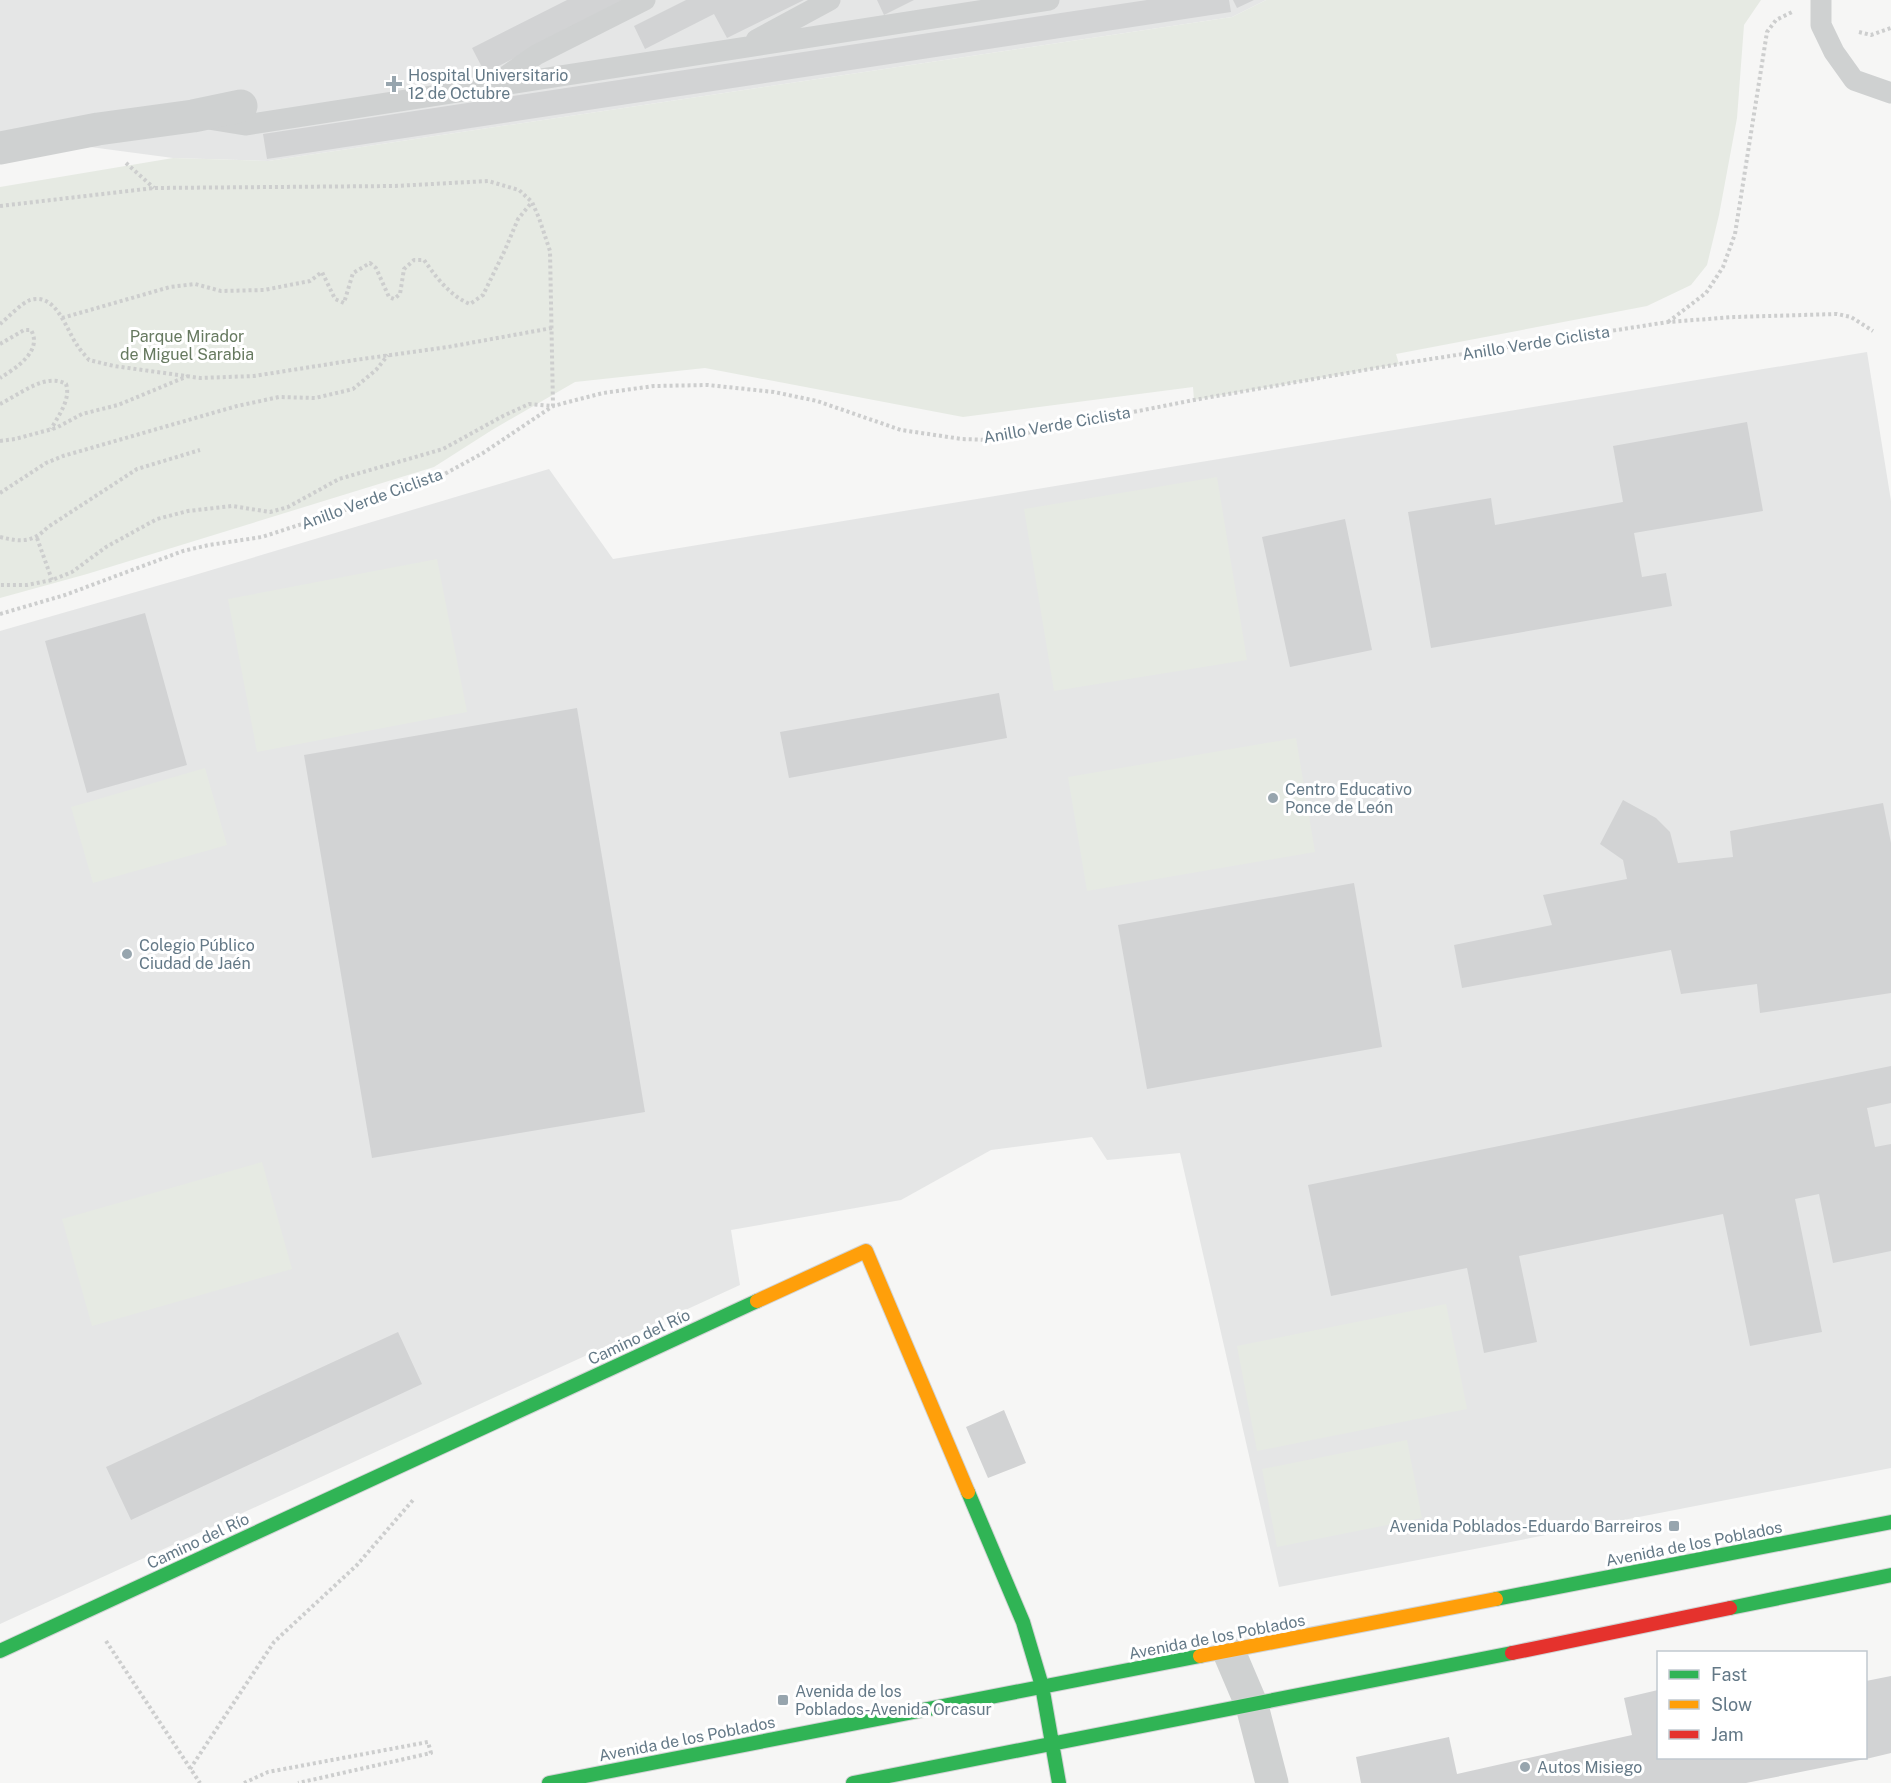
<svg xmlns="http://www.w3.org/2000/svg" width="1891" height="1783" viewBox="0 0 1891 1783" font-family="'Public Sans',sans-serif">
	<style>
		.built { fill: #e5e6e6 }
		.green { fill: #e6eae3 }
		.building { fill: #d2d3d4 }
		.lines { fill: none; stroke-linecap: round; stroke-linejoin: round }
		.fast-casing { stroke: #d1d3d4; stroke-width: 16 }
		.slow-casing { stroke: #d1d3d4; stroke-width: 16 }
		.jam-casing { stroke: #d1d3d4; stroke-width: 16 }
		.path { stroke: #cdcece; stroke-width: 4; stroke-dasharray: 3 3; stroke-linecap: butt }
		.lane { stroke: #cfd1d1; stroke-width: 21 }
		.street { stroke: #cfd1d1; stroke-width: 33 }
		.fast { stroke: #30b455; stroke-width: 14 }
		.slow { stroke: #ff9f0a; stroke-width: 14 }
		.jam { stroke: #e5322d; stroke-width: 14 }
		.poi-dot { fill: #97a5ae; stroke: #fff; stroke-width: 2 }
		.labels { text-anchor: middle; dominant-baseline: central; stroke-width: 6; stroke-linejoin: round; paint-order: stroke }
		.poi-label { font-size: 16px; fill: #647987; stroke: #fff; text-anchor: start }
		.park-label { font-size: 16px; fill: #66795f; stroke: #fff }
		.street-label { font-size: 16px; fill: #647987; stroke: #fff }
	</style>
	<rect width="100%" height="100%" fill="#f6f6f5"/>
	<path class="built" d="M0 0H1266L1232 17 268 161 173 158 0 135Z
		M1867 352 1891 501V1468L1279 1587 1180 1153 1107 1160 1092 1137 991 1150 901 1200 731 1230 740 1285 0 1624V631L188 577 549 469 613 559Z"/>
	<path class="green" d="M1266 0H1761L1744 25 1737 118 1719 215 1707 265 1691 285 1647 306 1396 354 1399 364 1194 400 1193 387 963 417 705 368 575 382 492 430 434 467 87 574 0 598V187L173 158 268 161 1232 17Z
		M1217 477 1247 660 1054 691 1024 509Z
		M437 559 467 712 257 752 228 599Z
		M1296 738 1315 852 1087 891 1068 777Z
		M205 768 227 845 93 883 71 807Z
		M262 1162 292 1269 92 1326 62 1219Z
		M1446 1304 1467 1409 1257 1451 1237 1346Z
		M1407 1440 1422 1518 1277 1547 1262 1469Z"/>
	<path class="building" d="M567 0H629L485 73 472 48Z
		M686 0H804L727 38 714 14 645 49 634 26Z
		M877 0H914L884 15Z
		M1147 0H1229L1231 12 267 159 263 134Z
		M1233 0H1254L1237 8Z
		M1747 422 1763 511 1634 533 1642 577 1666 573 1672 606 1431 648 1408 512 1491 498 1495 525 1623 502 1613 446Z
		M1345 519 1372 650 1290 667 1262 537Z
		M145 613 187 765 87 793 45 641Z
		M999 693 1007 738 789 778 780 732Z
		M577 708 645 1112 372 1158 304 755Z
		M1623 800 1656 818 1670 832 1678 863 1733 857 1730 831 1883 803 1891 843V993L1760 1013 1757 984 1681 994 1671 950 1462 988 1454 945 1552 925 1543 895 1627 879 1623 860 1600 844Z
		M1354 883 1382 1047 1147 1089 1118 925Z
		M1891 1066V1103L1867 1108 1875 1147 1891 1144V1251L1833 1263 1819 1194 1795 1199 1822 1332 1750 1346 1723 1214 1519 1256 1537 1342 1484 1353 1467 1268 1331 1296 1308 1185Z
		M398 1332 422 1384 131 1520 106 1467Z
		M1004 1410 1026 1463 988 1478 966 1427Z
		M1891 1676V1753L1866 1759V1681Z
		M1658 1690V1758L1865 1759 1746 1783H1361L1356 1757 1449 1737 1457 1774 1632 1735 1624 1698Z"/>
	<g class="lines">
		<defs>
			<path id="fast" d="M968 1492 1023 1622 1042 1686 1059 1783
				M1496 1599 1891 1522
				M1730 1608 1891 1575
				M0 1651 757 1301
				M549 1783 1200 1656
				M853 1783C1073 1739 1293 1698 1512 1653"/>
			<path id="slow" d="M757 1301 866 1251 968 1492
				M1200 1656 1496 1599"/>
			<path id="jam" d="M1512 1653 1730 1608"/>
		</defs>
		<use href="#fast" class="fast-casing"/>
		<use href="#slow" class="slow-casing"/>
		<use href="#jam" class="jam-casing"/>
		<path class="path" d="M1859 32 1871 35 1891 28
			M126 163 154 188
			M0 206 154 188 395 186 488 181 519 190 532 202 539 218 550 251 553 406 529 404 503 416 443 449 339 479 288 507 270 512 232 506 188 511 157 519 106 547 72 572 52 580 27 585H0
			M62 318 170 287 195 284 221 291 264 290 310 281 322 272 335 299 344 303 353 273 370 263 376 268 389 297 394 299 400 294 404 269 414 260H424C436 277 450 296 470 304L483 295 505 250 518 219 532 202
			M1668 322 1706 293 1710 287 1723 267 1735 234 1767 32 1776 20 1794 11
			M0 324C9 317 20 304 30 300 56 292 66 329 77 345 80 350 85 355 89 360L114 366 200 378 254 376 355 360 448 347 552 328
			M0 344 24 330H31C43 351 16 368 0 378
			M0 404C19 395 46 372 66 384 71 399 59 415 51 429
			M0 441 15 439 56 428 82 414 118 405 188 376
			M0 493 46 463 63 456 237 406 279 397 315 398 345 391 353 389 376 370 388 355
			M0 537C21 542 32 543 48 527L137 469 200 450
			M37 538 52 580
			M0 614 65 595 183 551 209 545 262 537 382 498 439 477 483 453 553 406 603 393 654 386 708 385 774 392 817 401 901 430 962 439 991 440 1194 400 1399 364 1668 322 1734 317 1837 314 1851 317 1873 331
			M106 1641 200 1783
			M190 1769 274 1642 357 1565 413 1500
			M244 1783 268 1772 428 1742 431 1753 298 1783"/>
		<path class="lane" d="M1821 0V25L1834 52 1854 80 1891 93
			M756 40 830 0
			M495 84 536 55 645 0
			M208 119 245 125 1049 0"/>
		<path class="street" d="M0 148 98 129 193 116 241 106
			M1229 1652 1252 1706 1272 1783"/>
		<use href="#fast" class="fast"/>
		<use href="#slow" class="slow"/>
		<use href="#jam" class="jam"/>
	</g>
	<g class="poi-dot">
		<path d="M391 75h6v6h6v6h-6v6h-6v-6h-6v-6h6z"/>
		<circle cx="1273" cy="798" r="6"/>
		<circle cx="127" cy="954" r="6"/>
		<rect x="1668" y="1520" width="12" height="12" rx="3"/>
		<rect x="777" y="1694" width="12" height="12" rx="3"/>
		<circle cx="1525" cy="1767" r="6"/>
	</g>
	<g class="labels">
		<g class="poi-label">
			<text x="408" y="75">Hospital Universitario<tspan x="408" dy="18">12 de Octubre</tspan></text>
			<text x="1285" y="789">Centro Educativo<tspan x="1285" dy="18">Ponce de León</tspan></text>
			<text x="139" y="945">Colegio Público<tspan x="139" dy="18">Ciudad de Jaén</tspan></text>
			<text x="1662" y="1526" text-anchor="end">Avenida Poblados-Eduardo Barreiros</text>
			<text x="795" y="1691">Avenida de los<tspan x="795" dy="18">Poblados-Avenida Orcasur</tspan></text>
			<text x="1537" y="1767">Autos Misiego</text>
		</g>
		<g class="park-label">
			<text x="187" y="336">Parque Mirador<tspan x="187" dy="18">de Miguel Sarabia</tspan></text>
		</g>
		<g class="street-label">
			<text transform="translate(1536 343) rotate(-9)">Anillo Verde Ciclista</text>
			<text transform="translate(1057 425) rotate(-10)">Anillo Verde Ciclista</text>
			<text transform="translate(372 499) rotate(-20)">Anillo Verde Ciclista</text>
			<text transform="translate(639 1337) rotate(-25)">Camino del Río</text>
			<text transform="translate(198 1541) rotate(-25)">Camino del Río</text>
			<text transform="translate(1694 1544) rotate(-11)">Avenida de los Poblados</text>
			<text transform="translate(1217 1637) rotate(-11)">Avenida de los Poblados</text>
			<text transform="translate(687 1739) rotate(-11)">Avenida de los Poblados</text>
		</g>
	</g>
	<rect x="1657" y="1651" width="210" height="108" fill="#ffffff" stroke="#c1c9cf" stroke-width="1.5"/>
	<rect x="1669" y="1670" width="30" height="9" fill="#30b455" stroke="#c1c9cf" stroke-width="1.5"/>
	<text x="1711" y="1681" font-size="18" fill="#647987">Fast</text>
	<rect x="1669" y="1700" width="30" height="9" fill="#ff9f0a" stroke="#c1c9cf" stroke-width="1.5"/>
	<text x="1711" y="1711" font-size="18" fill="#647987">Slow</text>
	<rect x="1669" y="1730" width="30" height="9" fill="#e5322d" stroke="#c1c9cf" stroke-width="1.5"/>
	<text x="1711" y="1741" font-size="18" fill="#647987">Jam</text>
</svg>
